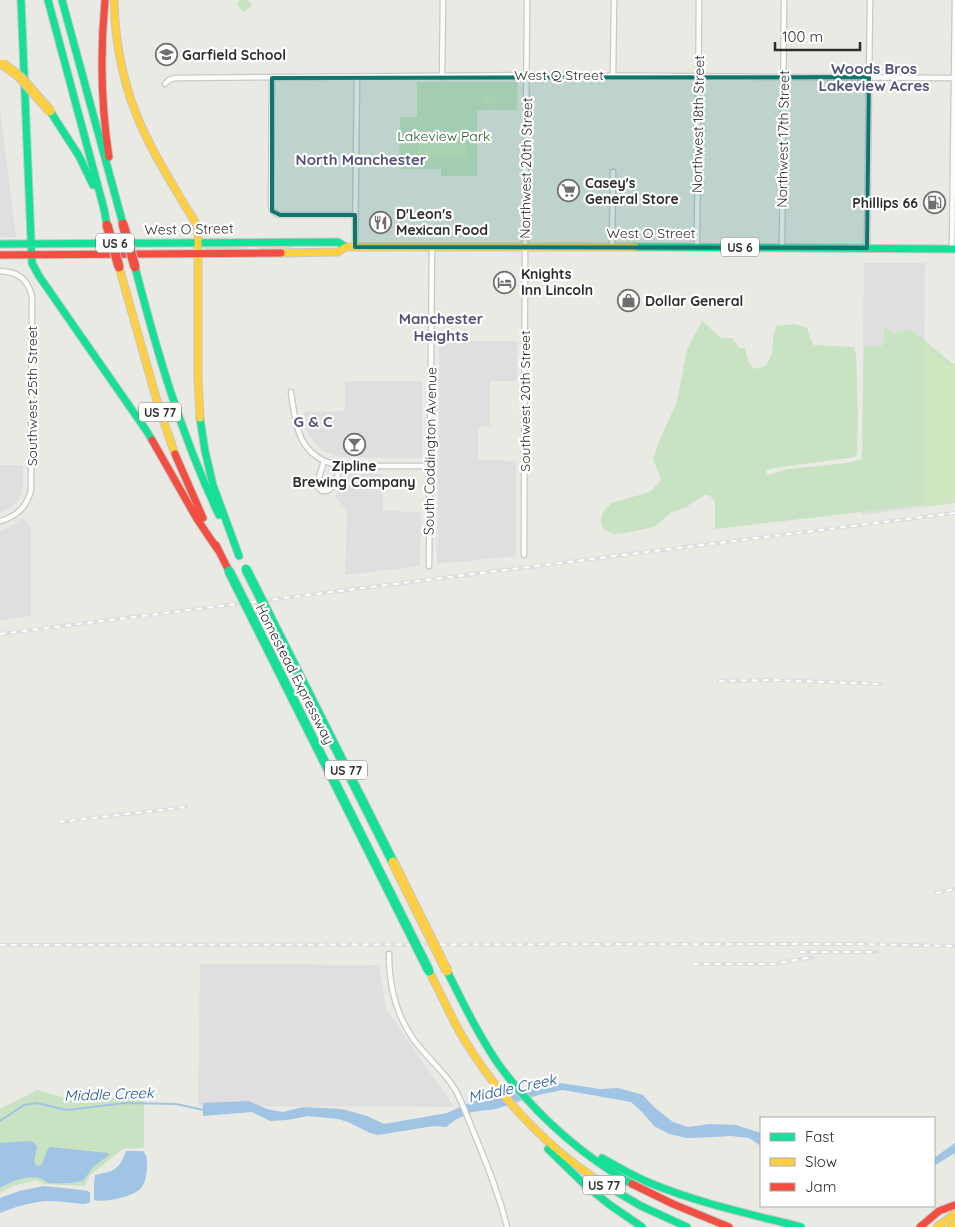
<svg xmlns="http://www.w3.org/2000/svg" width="955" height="1227" viewBox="0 0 955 1227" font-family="Quicksand,sans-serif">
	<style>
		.industrial { fill: #e0dedf }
		.green { fill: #c8e3c2 }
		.pitch { fill: #d0e6c0 }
		.water { fill: #a0c4e4 }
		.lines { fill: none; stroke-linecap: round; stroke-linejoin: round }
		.stream { stroke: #a0c4e4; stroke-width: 2 }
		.street-casing { stroke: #c8c8c8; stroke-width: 7 }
		.fast-casing { stroke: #c6c6c3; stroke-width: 9 }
		.slow-casing { stroke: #c6c6c3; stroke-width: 9 }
		.jam-casing { stroke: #c6c6c3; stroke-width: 9 }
		.street { stroke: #fcfcfb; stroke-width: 4.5 }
		.fast { stroke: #16e098; stroke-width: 7 }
		.slow { stroke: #ffcf43; stroke-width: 7 }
		.jam { stroke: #f24e42; stroke-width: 7 }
		.rail-casing { stroke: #dfdfe0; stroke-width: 4 }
		.rail { stroke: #fff; stroke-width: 2; stroke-dasharray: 5.5; stroke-linecap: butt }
		.fast-bridge-casing { stroke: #c6c6c3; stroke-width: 11; stroke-linecap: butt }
		.slow-bridge-casing { stroke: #c6c6c3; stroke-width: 11; stroke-linecap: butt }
		.jam-bridge-casing { stroke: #c6c6c3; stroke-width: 11; stroke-linecap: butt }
		.fast-bridge { stroke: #16e098; stroke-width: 9 }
		.slow-bridge { stroke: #ffcf43; stroke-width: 9 }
		.jam-bridge { stroke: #f24e42; stroke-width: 9 }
		.marked { fill: #0f766e; fill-opacity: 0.2; stroke: #0f766e; stroke-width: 4; stroke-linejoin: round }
		.labels { text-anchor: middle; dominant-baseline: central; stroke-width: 4.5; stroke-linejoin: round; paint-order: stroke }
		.shield { fill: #fff; stroke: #6c6c6c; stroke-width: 1 }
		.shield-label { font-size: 12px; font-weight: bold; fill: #2d2d2d }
		.poi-label { font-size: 14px; font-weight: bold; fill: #2d2d2d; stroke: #fff; text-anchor: start }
		.street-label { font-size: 14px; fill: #2d2d2d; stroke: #fff }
		.park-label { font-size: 14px; fill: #236524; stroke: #fff }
		.neighbourhood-label { font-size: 15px; font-weight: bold; fill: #53527a; stroke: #fff }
		.water-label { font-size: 15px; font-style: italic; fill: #1c5192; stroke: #fff }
	</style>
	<rect width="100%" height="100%" fill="#eaeae5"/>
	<path class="industrial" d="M0 109 16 237H0Z
		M864 263H925L923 507 861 515Z
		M439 341H517V381H490V426L478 427V460L516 461V556L437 564 439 427Z
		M345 381H422V458L341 457 325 452 314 443 307 432 305 425 303 412 345 411Z
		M0 465H23V486L20 497 13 506 0 513Z
		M345 473 383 474V511L421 512 420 566 345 575 347 511 335 496 342 486Z
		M23 518 31 528V616L0 620V530L10 527Z
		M200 964 379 965 386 1009 454 1107 198 1106Z"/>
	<path class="green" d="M239 0H248L252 5 244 12 237 5Z
		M417 82H518L517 110H477V176H441V169H399L400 117H417Z
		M205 246H300L290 248 261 249 256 247H249L242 249H205Z
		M702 321 721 338H732L739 348H745L749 363 754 369 766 366 772 353 773 339 776 326 795 324 807 328 810 338 814 345 854 347 856 353 858 415 857 454 855 457 773 468 766 471 767 475 788 469 848 463 862 459 864 347H881L884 340V327L894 333 905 330 913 331 954 365 955 501 715 529V501L709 495H705L690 504 687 507 672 512 654 527 626 533 614 534 603 529 601 523 603 512 611 503 650 492 661 480 653 459 659 441 677 402 687 349Z
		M37 1090 76 1101 144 1095V1148L123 1149 90 1175 85 1186 44 1184 36 1180 13 1186 0 1193V1109Z"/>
	<path class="pitch" d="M485 95 498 98 496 105 483 102Z
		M419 130 466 131V157H418Z
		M925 343 947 366 955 363V503L923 507Z"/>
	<path class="water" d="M561 1083 600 1089 618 1088 643 1095 654 1107 673 1122 688 1127 710 1124 736 1125 761 1133V1146L749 1138 731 1136 714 1137 687 1138 669 1134 654 1126 643 1113 631 1102 563 1090 542 1094 496 1109 472 1112 455 1120 446 1127 434 1126 378 1135 370 1133 348 1122 338 1119 308 1116 287 1120 270 1121 252 1112 203 1116V1103L248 1101 267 1109 283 1112 303 1107 342 1109 367 1116 384 1124 447 1113 473 1101 535 1087Z
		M29 1141 33 1142 37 1146 34 1162 37 1166 41 1165C45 1159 45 1152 50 1147L108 1153 109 1155C105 1159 100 1161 96 1165 90 1169 88 1176 82 1181 74 1183 58 1184 49 1183 45 1182 43 1179 39 1178 27 1175 10 1181 0 1188V1143Z
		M955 1143V1153L934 1166V1158Z
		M126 1151H143C147 1155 147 1159 147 1165 147 1173 146 1185 139 1190 131 1197 103 1203 94 1200V1183L95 1175C100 1174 103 1173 108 1172 119 1169 122 1161 126 1151Z
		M44 1186 73 1189 88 1191 90 1193V1202L89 1203 83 1204C71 1203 59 1201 47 1201 31 1202 15 1207 0 1213V1198L19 1191Z"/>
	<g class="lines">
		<path class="stream" d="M0 1121 24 1105 36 1103 67 1110 125 1103 176 1104 204 1110"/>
		<defs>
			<path id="street" d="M613 76 614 0
				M442 77 443 0
				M272 78 271 203C271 210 273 213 280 215H355
				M165 84 169 80 175 78 533 75 955 78
				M355 247 357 77
				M612 247 613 172
				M697 247 699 0
				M782 248 784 0
				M867 248 870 0
				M952 249 955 0
				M0 271C18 272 27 278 32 296L31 490C27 507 16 517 0 521
				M291 392C296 427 298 457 340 466H431
				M324 461 317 484 318 487 322 491C336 492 337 476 340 466
				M524 555 525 259 527 0
				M429 566 432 246
				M389 954C389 989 398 1023 422 1050 433 1063 447 1075 456 1091 463 1104 468 1119 474 1133 487 1164 499 1194 507 1227"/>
			<path id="fast" d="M21 0 32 263 39 276 146 430 152 440
				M48 0 104 209 107 225
				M62 0 123 224
				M50 111 79 156 93 185
				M0 244 338 242 346 247
				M635 247 955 249
				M135 267C157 352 181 435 219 515
				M200 418 205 451 213 485 239 556
				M447 971C463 1003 479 1036 499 1065 535 1114 580 1154 632 1184
				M548 1149 585 1185 610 1205 642 1227
				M602 1158C618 1167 633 1176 650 1183 698 1203 750 1214 801 1227
				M600 1182 641 1206 687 1227"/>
			<path id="slow" d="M114 0C115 45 124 89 143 130 158 163 178 193 196 224L198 230V377L200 418
				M281 253 338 252 346 247H635
				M119 267 159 408 175 454
				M429 971C440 992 450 1015 462 1036 497 1094 544 1145 600 1182
				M937 1227 955 1214
				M951 1227 955 1224"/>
			<path id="jam" d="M105 0C100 53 101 105 109 157
				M0 255 281 253
				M152 440 197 519 218 550
				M175 454 203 518
				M216 545 229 571
				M632 1184 673 1204 729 1227
				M920 1227 939 1211 955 1205"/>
		</defs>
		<use href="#street" class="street-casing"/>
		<use href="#fast" class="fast-casing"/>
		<use href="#slow" class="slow-casing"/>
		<use href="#jam" class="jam-casing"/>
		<use href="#street" class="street"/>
		<use href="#fast" class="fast"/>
		<use href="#slow" class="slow"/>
		<use href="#jam" class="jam"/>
		<defs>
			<path id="rail" d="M0 634 955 513
				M719 681 772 680 880 684
				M59 822 186 807
				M936 893 955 889
				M0 945 855 944 955 946
				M800 952H877
				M693 964H773L813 957"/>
		</defs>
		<use href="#rail" class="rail-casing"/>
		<use href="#rail" class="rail"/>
		<defs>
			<path id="fast-bridge" d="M246 569 393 862
				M229 571 429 971"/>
			<path id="slow-bridge" d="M3 64 20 77 50 111
				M393 862 447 971"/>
			<path id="jam-bridge" d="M123 224 135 267
				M107 225 119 267"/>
		</defs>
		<use href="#fast-bridge" class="fast-bridge-casing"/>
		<use href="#slow-bridge" class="slow-bridge-casing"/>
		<use href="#jam-bridge" class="jam-bridge-casing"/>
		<use href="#fast-bridge" class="fast-bridge"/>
		<use href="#slow-bridge" class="slow-bridge"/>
		<use href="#jam-bridge" class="jam-bridge"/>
	</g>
	<path class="marked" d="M869 77 867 248 355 247V215H280L272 211V78Z"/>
	<defs>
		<symbol id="school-ring" viewBox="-11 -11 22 22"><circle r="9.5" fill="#fff" stroke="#6f6f6d" stroke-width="1.5"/><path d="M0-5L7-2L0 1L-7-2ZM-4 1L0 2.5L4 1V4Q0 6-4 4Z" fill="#6f6f6d"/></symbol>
		<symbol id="supermarket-ring" viewBox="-11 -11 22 22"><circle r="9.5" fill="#fff" stroke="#6f6f6d" stroke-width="1.5"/><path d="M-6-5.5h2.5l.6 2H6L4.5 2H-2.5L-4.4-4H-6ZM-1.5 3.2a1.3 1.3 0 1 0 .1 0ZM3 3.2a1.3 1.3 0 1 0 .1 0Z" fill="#6f6f6d"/></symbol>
		<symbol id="fuel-ring" viewBox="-11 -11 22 22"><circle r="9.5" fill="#fff" stroke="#6f6f6d" stroke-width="1.5"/><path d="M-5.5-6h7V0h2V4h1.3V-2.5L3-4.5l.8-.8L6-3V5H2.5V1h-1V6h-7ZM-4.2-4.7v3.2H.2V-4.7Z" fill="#6f6f6d"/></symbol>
		<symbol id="restaurant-ring" viewBox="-11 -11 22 22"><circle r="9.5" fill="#fff" stroke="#6f6f6d" stroke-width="1.5"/><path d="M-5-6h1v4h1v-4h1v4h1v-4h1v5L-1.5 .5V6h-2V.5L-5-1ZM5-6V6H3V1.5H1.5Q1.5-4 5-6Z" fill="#6f6f6d"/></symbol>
		<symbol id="hotel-ring" viewBox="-11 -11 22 22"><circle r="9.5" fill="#fff" stroke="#6f6f6d" stroke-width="1.5"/><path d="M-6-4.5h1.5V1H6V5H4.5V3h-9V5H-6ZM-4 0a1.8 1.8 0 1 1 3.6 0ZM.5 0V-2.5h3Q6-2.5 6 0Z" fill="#6f6f6d"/></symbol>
		<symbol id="shop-ring" viewBox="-11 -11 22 22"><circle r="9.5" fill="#fff" stroke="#6f6f6d" stroke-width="1.5"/><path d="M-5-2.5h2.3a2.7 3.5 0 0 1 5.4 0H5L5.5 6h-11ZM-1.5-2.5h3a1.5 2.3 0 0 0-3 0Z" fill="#6f6f6d"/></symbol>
		<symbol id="bar-ring" viewBox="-11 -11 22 22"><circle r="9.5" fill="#fff" stroke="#6f6f6d" stroke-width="1.5"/><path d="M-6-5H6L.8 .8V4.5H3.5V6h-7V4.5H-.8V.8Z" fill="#6f6f6d"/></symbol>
	</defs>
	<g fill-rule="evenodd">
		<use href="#school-ring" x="154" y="42" width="25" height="25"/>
		<use href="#supermarket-ring" x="556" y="178" width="25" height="25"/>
		<use href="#fuel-ring" x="922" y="190" width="25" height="25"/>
		<use href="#restaurant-ring" x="368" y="210" width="25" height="25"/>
		<use href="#hotel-ring" x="492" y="270" width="25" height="25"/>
		<use href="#shop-ring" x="616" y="288" width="25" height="25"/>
		<use href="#bar-ring" x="342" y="432" width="25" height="25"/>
	</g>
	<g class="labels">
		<g class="shield">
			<rect x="96" y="233.5" width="38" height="19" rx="4"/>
			<rect x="721" y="237.5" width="38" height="19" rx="4"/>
			<rect x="139" y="402.5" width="42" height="19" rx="4"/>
			<rect x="325" y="760.5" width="42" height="19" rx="4"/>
			<rect x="583" y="1175.5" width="42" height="19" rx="4"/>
		</g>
		<g class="shield-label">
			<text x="115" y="243">US 6</text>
			<text x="740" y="247">US 6</text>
			<text x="160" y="412">US 77</text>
			<text x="346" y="770">US 77</text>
			<text x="604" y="1185">US 77</text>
		</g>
		<g class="poi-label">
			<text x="182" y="55">Garfield School</text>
			<text x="585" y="183">Casey's<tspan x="585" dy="16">General Store</tspan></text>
			<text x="918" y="203" text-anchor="end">Phillips 66</text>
			<text x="396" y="214">D'Leon's<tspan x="396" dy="16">Mexican Food</tspan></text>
			<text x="521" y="274">Knights<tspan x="521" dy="16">Inn Lincoln</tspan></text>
			<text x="645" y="301">Dollar General</text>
			<text x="354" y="466" text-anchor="middle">Zipline<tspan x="354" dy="16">Brewing Company</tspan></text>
		</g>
		<g class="street-label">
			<text x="559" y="75">West Q Street</text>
			<text transform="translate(698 124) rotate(-89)">Northwest 18th Street</text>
			<text transform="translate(783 139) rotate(-89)">Northwest 17th Street</text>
			<text transform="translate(526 168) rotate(-89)">Northwest 20th Street</text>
			<text transform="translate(189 229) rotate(-1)">West O Street</text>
			<text x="651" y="233">West O Street</text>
			<text transform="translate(32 396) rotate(-90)">Southwest 25th Street</text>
			<text transform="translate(525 401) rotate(-90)">Southwest 20th Street</text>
			<text transform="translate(430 451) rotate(-89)">South Coddington Avenue</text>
			<text transform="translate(295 674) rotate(63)">Homestead Expressway</text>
		</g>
		<g class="park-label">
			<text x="444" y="136">Lakeview Park</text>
		</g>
		<g class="neighbourhood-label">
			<text x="874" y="68">Woods Bros<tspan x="874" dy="17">Lakeview Acres</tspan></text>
			<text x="361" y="159">North Manchester</text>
			<text x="441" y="318">Manchester<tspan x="441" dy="17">Heights</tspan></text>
			<text x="313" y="421">G &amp; C</text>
		</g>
		<g class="water-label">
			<text transform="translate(512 1088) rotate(-12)">Middle Creek</text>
			<text transform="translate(109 1094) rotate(-2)">Middle Creek</text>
		</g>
	</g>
	<rect x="760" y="1117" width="175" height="90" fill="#ffffff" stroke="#ababab"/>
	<rect x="770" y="1133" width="25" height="8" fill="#16e098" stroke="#ababab"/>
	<text x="805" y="1142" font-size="15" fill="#2d2d2d">Fast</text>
	<rect x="770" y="1158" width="25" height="8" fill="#ffcf43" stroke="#ababab"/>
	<text x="805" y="1167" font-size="15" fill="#2d2d2d">Slow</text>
	<rect x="770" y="1183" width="25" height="8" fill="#f24e42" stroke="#ababab"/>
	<text x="805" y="1192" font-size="15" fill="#2d2d2d">Jam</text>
	<path d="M775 42v8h85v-8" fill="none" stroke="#2d2d2d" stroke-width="2.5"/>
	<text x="782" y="42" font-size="15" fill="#2d2d2d" stroke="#ffffff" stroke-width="4" paint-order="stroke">100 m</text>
</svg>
